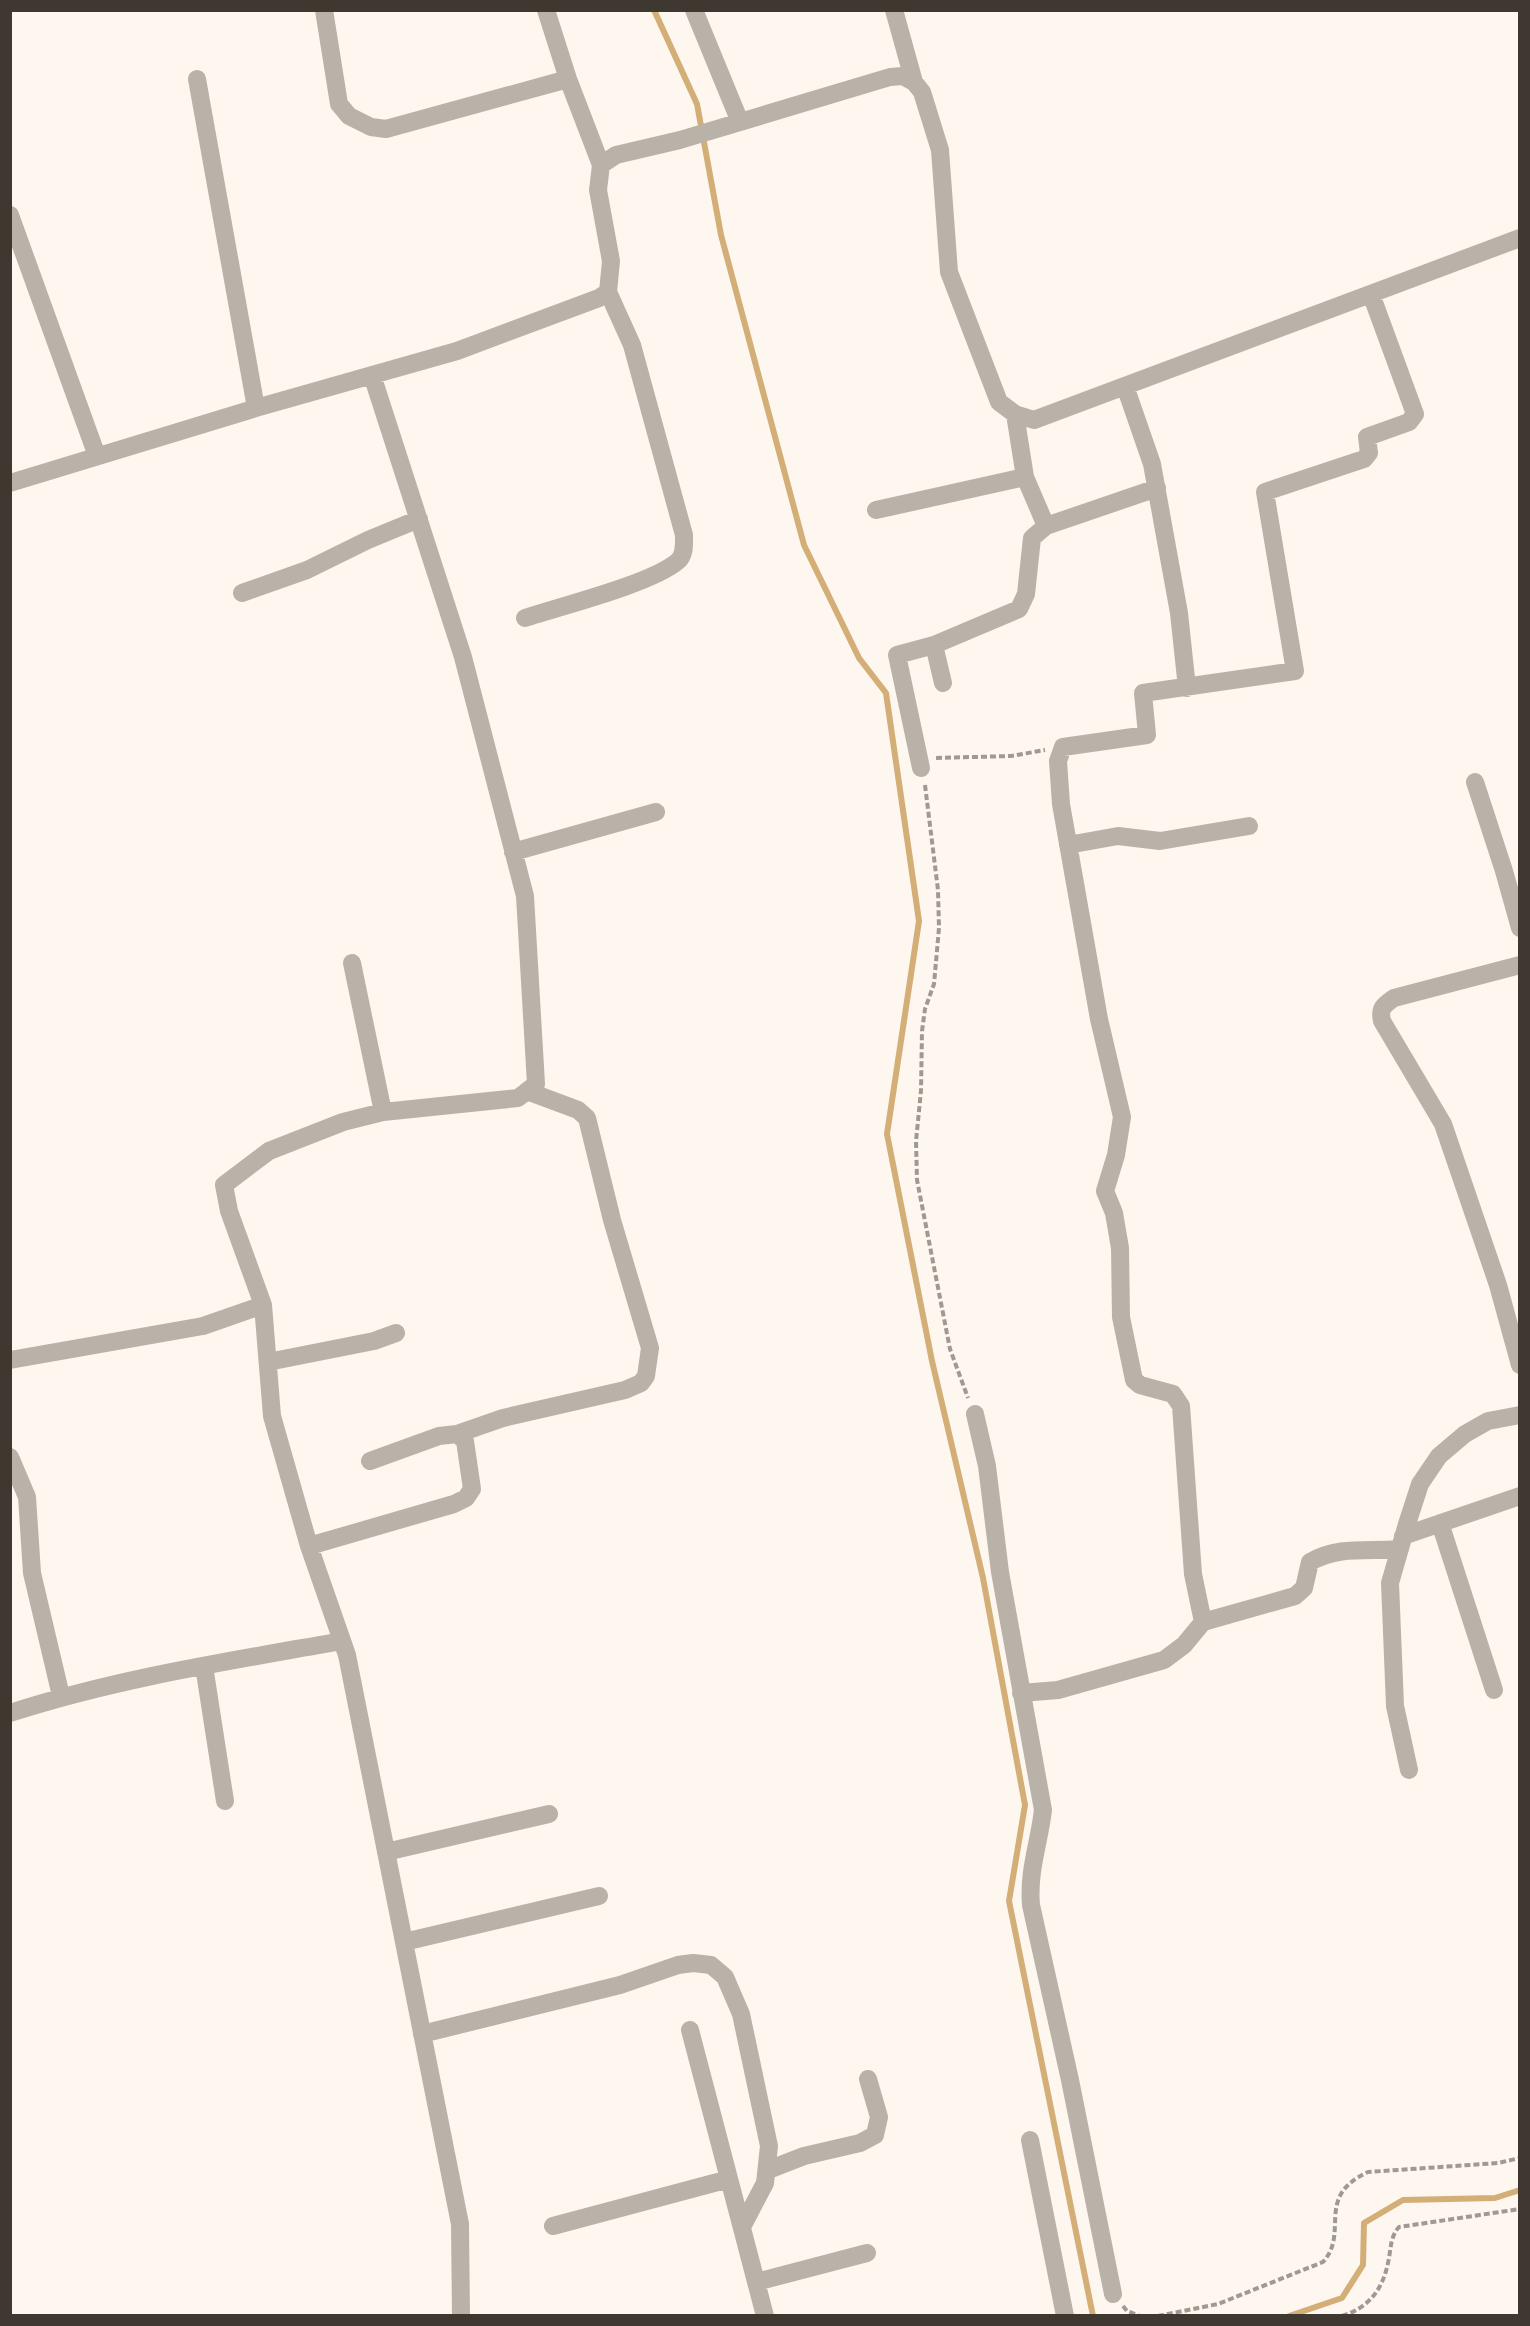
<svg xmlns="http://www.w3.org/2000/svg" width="1530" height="2326" viewBox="0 0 1530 2326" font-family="'DM Sans',sans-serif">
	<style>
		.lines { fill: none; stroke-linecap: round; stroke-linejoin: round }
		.stream { stroke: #d4ae77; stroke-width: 6 }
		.path { stroke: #9f9991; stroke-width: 4; stroke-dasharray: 6 3; stroke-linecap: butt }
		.minor { stroke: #b9b2a9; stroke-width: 18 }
	</style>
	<rect width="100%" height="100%" fill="#fdf7ef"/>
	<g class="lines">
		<path class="stream" d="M654 10 697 104 721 235 804 545 859 658 886 693 919 921 887 1134 932 1361 983 1578 1025 1805 1009 1901 1093 2316
			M1289 2316 1342 2298 1363 2265 1364 2223 1403 2200 1495 2198 1520 2190"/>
		<path class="path" d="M936 758 1011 756 1045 750
			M925 785 938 890 939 928 934 984 925 1009 922 1031 921 1091 916 1141 917 1180 950 1349 968 1398
			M1123 2306 1127 2311 1140 2316
			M1158 2316 1218 2304 1323 2262C1350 2232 1314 2197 1368 2172L1498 2163 1520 2158
			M1342 2316C1371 2307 1384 2287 1389 2258 1391 2246 1391 2236 1399 2227L1520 2209"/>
		<path class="minor" d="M324 10 339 104 349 116 371 127 386 129 568 79
			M546 10 568 79 601 165
			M694 10 740 122
			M894 10 914 82
			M197 79 256 408
			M10 215 97 456
			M372 375 463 657 525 896 536 1084 518 1098 383 1112 343 1122 269 1151 224 1185 229 1211 263 1305 272 1416 309 1546 347 1655 460 2224 461 2316
			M1125 386 1152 464 1179 613 1187 688
			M1015 414 1025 477 1046 526
			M10 483 256 408 457 351 599 298 608 292 611 261 598 190 601 165 616 155 680 140 890 77 903 76 914 82 922 92 940 150 949 272 999 402 1015 414 1034 420 1520 238
			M876 510 1025 477
			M242 593 307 570 368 540 419 519
			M525 618C561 606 651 584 678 561 685 555 684 544 684 535L632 345 608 292
			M943 683 934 645 1019 609 1026 594 1032 538 1046 526 1157 488
			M921 768 897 655 934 645
			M1475 782 1504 871 1520 928
			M1068 845 1118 836 1160 841 1249 826
			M513 852 656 812
			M352 963 383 1112
			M1520 965 1394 998C1384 1005 1379 1008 1382 1021L1443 1124 1498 1285 1520 1365
			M10 1360 203 1326 263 1305
			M268 1362 374 1341 396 1333
			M975 1414 987 1466 1000 1572 1043 1810C1039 1844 1028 1871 1031 1905L1070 2080 1113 2294
			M457 1434 503 1418 625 1390 641 1383 646 1376 650 1348 612 1220 587 1118 578 1110 527 1091
			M10 1457 27 1497 32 1573 61 1696
			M1440 1523 1494 1690
			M1403 1536 1520 1496
			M309 1546 454 1504 466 1498 472 1489 465 1441 457 1434 439 1436 370 1461
			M1203 1622 1193 1574 1181 1406 1173 1394 1140 1385 1134 1380 1121 1317 1120 1248 1114 1213 1105 1191 1116 1155 1122 1117 1099 1019 1061 804 1058 761 1063 747 1147 735 1143 693 1295 671 1265 492 1364 459 1369 453 1367 437 1409 422 1415 414 1371 294
			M204 1666 225 1801
			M1021 1693 1058 1690 1164 1660 1184 1645 1203 1622 1295 1596 1304 1588 1310 1562C1340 1545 1368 1552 1400 1549
			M10 1713C118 1678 230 1661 342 1641
			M1409 1770 1395 1706 1390 1583 1407 1524 1420 1484 1439 1456 1465 1434 1488 1421 1520 1415
			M386 1852 549 1814
			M404 1942 599 1896
			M690 2030 765 2316
			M422 2034 620 1985 678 1965 693 1963 711 1965 725 1977 741 2014 769 2146 765 2183 742 2227
			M1030 2140 1065 2316
			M768 2170 804 2156 860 2143 875 2135 879 2117 868 2079
			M553 2226 729 2179
			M756 2282 867 2253"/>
	</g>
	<rect width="1530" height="2326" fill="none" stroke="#3e3830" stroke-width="24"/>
</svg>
